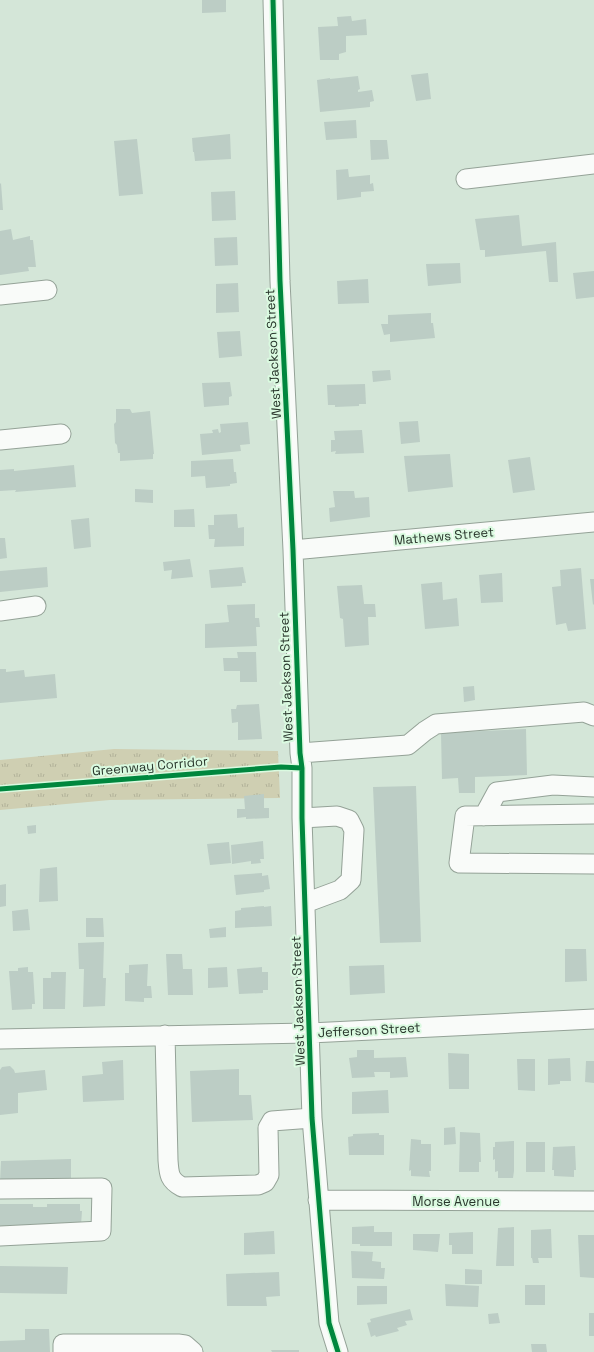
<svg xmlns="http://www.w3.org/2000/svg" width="594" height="1352" viewBox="0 0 594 1352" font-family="'Space Grotesk',sans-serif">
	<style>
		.park { fill: url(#park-tufts) }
		.building { fill: #bccdc5 }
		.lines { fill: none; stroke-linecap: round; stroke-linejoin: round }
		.minor-casing { stroke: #94a297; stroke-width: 21 }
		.minor { stroke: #f9fbf9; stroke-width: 19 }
		.cycleway-casing { stroke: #dafae0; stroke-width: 8 }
		.cycleway { stroke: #00873e; stroke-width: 5 }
		.labels { text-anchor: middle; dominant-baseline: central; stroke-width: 4; stroke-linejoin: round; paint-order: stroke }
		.street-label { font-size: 13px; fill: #28352b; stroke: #dafae0 }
	</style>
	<defs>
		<pattern id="park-tufts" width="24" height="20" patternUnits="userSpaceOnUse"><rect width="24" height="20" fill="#cfcfb2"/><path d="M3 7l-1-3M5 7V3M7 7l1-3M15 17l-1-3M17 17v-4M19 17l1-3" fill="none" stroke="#b2b299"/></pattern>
	</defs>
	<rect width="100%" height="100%" fill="#d4e6d8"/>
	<path class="park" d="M114 749 278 751 280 798 110 800 0 810V760Z"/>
	<path class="building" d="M202 0H226V12L202 13Z
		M351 16 352 21 366 19 367 35 346 36V52L339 54V60H320L318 27 338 26 337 17Z
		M428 73 431 99 416 101 411 75Z
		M358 76 360 89 358 90V92L372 90 374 101 370 102V107L320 112 317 80 330 78V79Z
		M356 120 357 138 326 140 324 122Z
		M230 134 231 159 195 161 194 152H193L192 138Z
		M137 139 143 194 119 196 114 141Z
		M370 140H387L389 159 371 160Z
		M348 169 349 177 370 175V184L373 183 374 191 361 192V197L337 200 336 170Z
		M1 183 3 210H0V184Z
		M235 191 236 220 212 221 211 192Z
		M519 215 522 246 556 242 558 282H549L546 251 485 257V250H480L475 219Z
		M11 229 13 240 30 236V240H33L36 267H28L29 271 0 275V231Z
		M237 237 238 265 215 266 214 238Z
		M460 263 461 283 428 286 426 264Z
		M594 271V297L576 299 573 273Z
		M368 279 369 303 338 304 337 281Z
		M238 283 239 312 216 313V284Z
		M431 313V323H433L435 338 390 342V334L384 335 381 324H388V315Z
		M240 331 242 356 219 358 217 332Z
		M390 370 391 380 373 382 372 371Z
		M230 382 232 396 229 397V405L204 407 202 383Z
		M365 384 366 404H359V406L335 407V405H328L327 385Z
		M116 409H130L132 413 150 411 154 454H153V459L120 461V453H118L117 445 115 443 114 424 116 422Z
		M418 421 420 442 401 444 399 422Z
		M248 422 250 444 240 445 241 451 202 455 200 434 213 433 212 430 218 429 219 433 221 432 220 424Z
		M362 430 364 453 335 454 336 451 331 452V440H335L334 431Z
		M450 454 453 487 408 492 404 456Z
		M530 457 535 490 513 493 508 460Z
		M233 459 234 472H236L237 483 230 484V486L206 488 205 476 191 477V461Z
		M74 465 76 487 15 492 16 490 0 491V470L14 469V471Z
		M135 489 153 490V503L135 502Z
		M333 491H354L355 498 369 497 370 517 330 522 329 508 335 507Z
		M194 509 195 527H174V510Z
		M237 514 238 528 244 527V546L214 547 215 539H209L208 525H214V515Z
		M89 518 91 547 74 549 71 520Z
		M0 538H5L7 558 0 559Z
		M190 559 193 577 171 579 172 570 164 571 163 562Z
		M47 567 48 587 0 592V571Z
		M243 567 246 583H242V586L211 588 209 570Z
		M581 568 586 629 568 631 566 623 556 625 552 587 561 586 560 570Z
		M502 573 503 602 481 603 479 575Z
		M590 579H594V604L593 605Z
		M442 582 443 600 457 598 459 626 425 629 421 584Z
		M362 585 364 604H375L376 617H368L369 645 345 647 343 619 340 618 337 586Z
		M255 604V618H259L260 627H256L257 646 205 648V624L229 622 227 605Z
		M237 652H256L257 682H240V671H224L223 658H238Z
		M0 669H6V672L24 670 25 677 55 674 57 698 0 703Z
		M474 686 475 700 464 702 463 687Z
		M259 704 262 739 238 740V722L232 723 231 709H236L237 705Z
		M526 729 527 775 475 777V793H459L458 778 442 779 441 733Z
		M416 786 421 942 380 943 373 787Z
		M264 794V808H269V818L246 819V817L237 818V809H245L244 796Z
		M36 825V833L28 834 27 826Z
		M263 841 264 859H260L261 863 251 864V861L232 864 231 845Z
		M229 842 231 863 210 865 207 844Z
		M57 867 58 901 39 902 40 869Z
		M262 873V876L268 875 270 889 264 890V892L236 895 234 875Z
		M6 884V906L0 907V885Z
		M264 906V907L271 906 272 926 235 928V911L241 910V908Z
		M28 909 30 930 13 931 12 911Z
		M86 918H103L104 937H86Z
		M226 927V937L210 938 209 929Z
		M104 942 103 978H106L105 1006 83 1007 84 969H79L78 943Z
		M565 949H586L587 981 565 982Z
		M166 954H182L183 969H192L193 995H168Z
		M148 964 147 986H151L152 998H144V1002L125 1001V973H129V965Z
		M384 965 385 993 350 995 349 966Z
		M28 967V972H33L35 1004H32V1009L12 1010 9 971H18V968Z
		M227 967 228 987 208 988V968Z
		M262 967V972H268V990H263V993L239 994 237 969Z
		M51 972H66L65 1009H43V978H51Z
		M357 1050H374V1058L406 1057 408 1077 390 1078V1072H374L375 1077 352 1078 349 1058 357 1057Z
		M448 1053 469 1054V1089H449Z
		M570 1058 571 1081H560V1084L548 1085V1059Z
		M517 1059H535V1091L518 1090Z
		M123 1060 124 1100 83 1102 82 1076 103 1074 102 1062Z
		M586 1061H594V1083L585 1082Z
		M10 1066 14 1070 15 1073 45 1070 47 1090 18 1093V1113L0 1115V1070L2 1067Z
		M239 1069V1095H251L253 1120 192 1122 190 1071Z
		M388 1090 389 1113 352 1114V1092Z
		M455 1127 456 1144 444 1145V1128Z
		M460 1132 480 1133 481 1162H479V1172H459Z
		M379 1133V1135H384V1155H349L348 1137 353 1136V1134Z
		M411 1139 421 1140V1144H431V1171H429L430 1177 411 1176V1170L409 1171Z
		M514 1141V1171L513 1178H498V1171L495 1172V1159L493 1160V1147H495V1142Z
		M526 1142H545V1172H526Z
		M575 1146 576 1170H574V1177L554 1176V1170H552L553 1147Z
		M71 1159V1181L0 1182 1 1161Z
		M0 1204H33V1207H47V1204H80V1211H82L81 1225H47V1224H33V1226L10 1228 11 1226H0Z
		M374 1226V1232H392V1246H360V1244H352V1227Z
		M514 1227V1266H496L498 1228Z
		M551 1229 552 1258H538L539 1263H533L532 1258H531V1230Z
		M274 1231 275 1254 244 1255V1233Z
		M473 1232V1254H452V1245H449V1233Z
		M413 1234H440L438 1252 413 1250Z
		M578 1235H594V1278L580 1277Z
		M351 1251 373 1252 372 1261 381 1262V1268H385L384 1279 352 1278Z
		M0 1266 68 1267 67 1294 0 1293Z
		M465 1269 482 1270V1284H465Z
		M279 1272 280 1296 266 1297 267 1306H227L226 1274Z
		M445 1284 479 1286 478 1307 446 1306Z
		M525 1285H545V1305H525Z
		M357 1286H387V1304L357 1305Z
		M410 1309 413 1320 405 1321 407 1325 397 1328 399 1331 376 1337 375 1335 371 1337 367 1323 371 1322 370 1319Z
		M498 1313 500 1323 489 1324 488 1314Z
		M589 1313H594V1336H589Z
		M25 1329H49L50 1352H0V1341L25 1340Z
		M531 1344H546L547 1352H532Z
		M271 1350H299V1352H272Z"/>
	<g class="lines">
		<defs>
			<path id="minor" d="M273 0 280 281 293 550 300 753 302 768V818L312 1118 329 1323 338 1352
				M466 179 594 164
				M0 295 47 290
				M0 440 61 434
				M293 550 594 522
				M0 611 36 606
				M300 753 408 745 425 731 436 724 584 712 594 716
				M594 814 465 816 459 863 594 864
				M484 816 497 792 553 785 594 787
				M302 818 337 816 349 820 354 830 351 880 340 890 305 903
				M165 1035 168 1160C169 1174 169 1180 182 1187L258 1185 265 1182 269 1175 268 1128 272 1121 312 1118
				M0 1039 310 1033 594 1019
				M0 1189 102 1188 101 1231 0 1236
				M318 1200 594 1201
				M63 1352V1344H178L185 1345 193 1352"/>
		</defs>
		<use href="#minor" class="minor-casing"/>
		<use href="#minor" class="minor"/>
		<defs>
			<path id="cycleway" d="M273 0 280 281 293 550 300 753 302 768V818L312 1118 329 1323 338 1352
				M0 789 281 767 302 768"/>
		</defs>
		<use href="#cycleway" class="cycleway-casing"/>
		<use href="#cycleway" class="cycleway"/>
	</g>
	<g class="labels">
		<g class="street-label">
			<text transform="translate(273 354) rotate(-93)">West Jackson Street</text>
			<text transform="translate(444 536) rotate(-5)">Mathews Street</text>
			<text transform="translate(286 677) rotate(-92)">West Jackson Street</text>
			<text transform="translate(150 766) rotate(-5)">Greenway Corridor</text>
			<text transform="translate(298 1001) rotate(-92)">West Jackson Street</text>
			<text transform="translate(369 1030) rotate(-3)">Jefferson Street</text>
			<text x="456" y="1201">Morse Avenue</text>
		</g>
	</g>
</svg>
